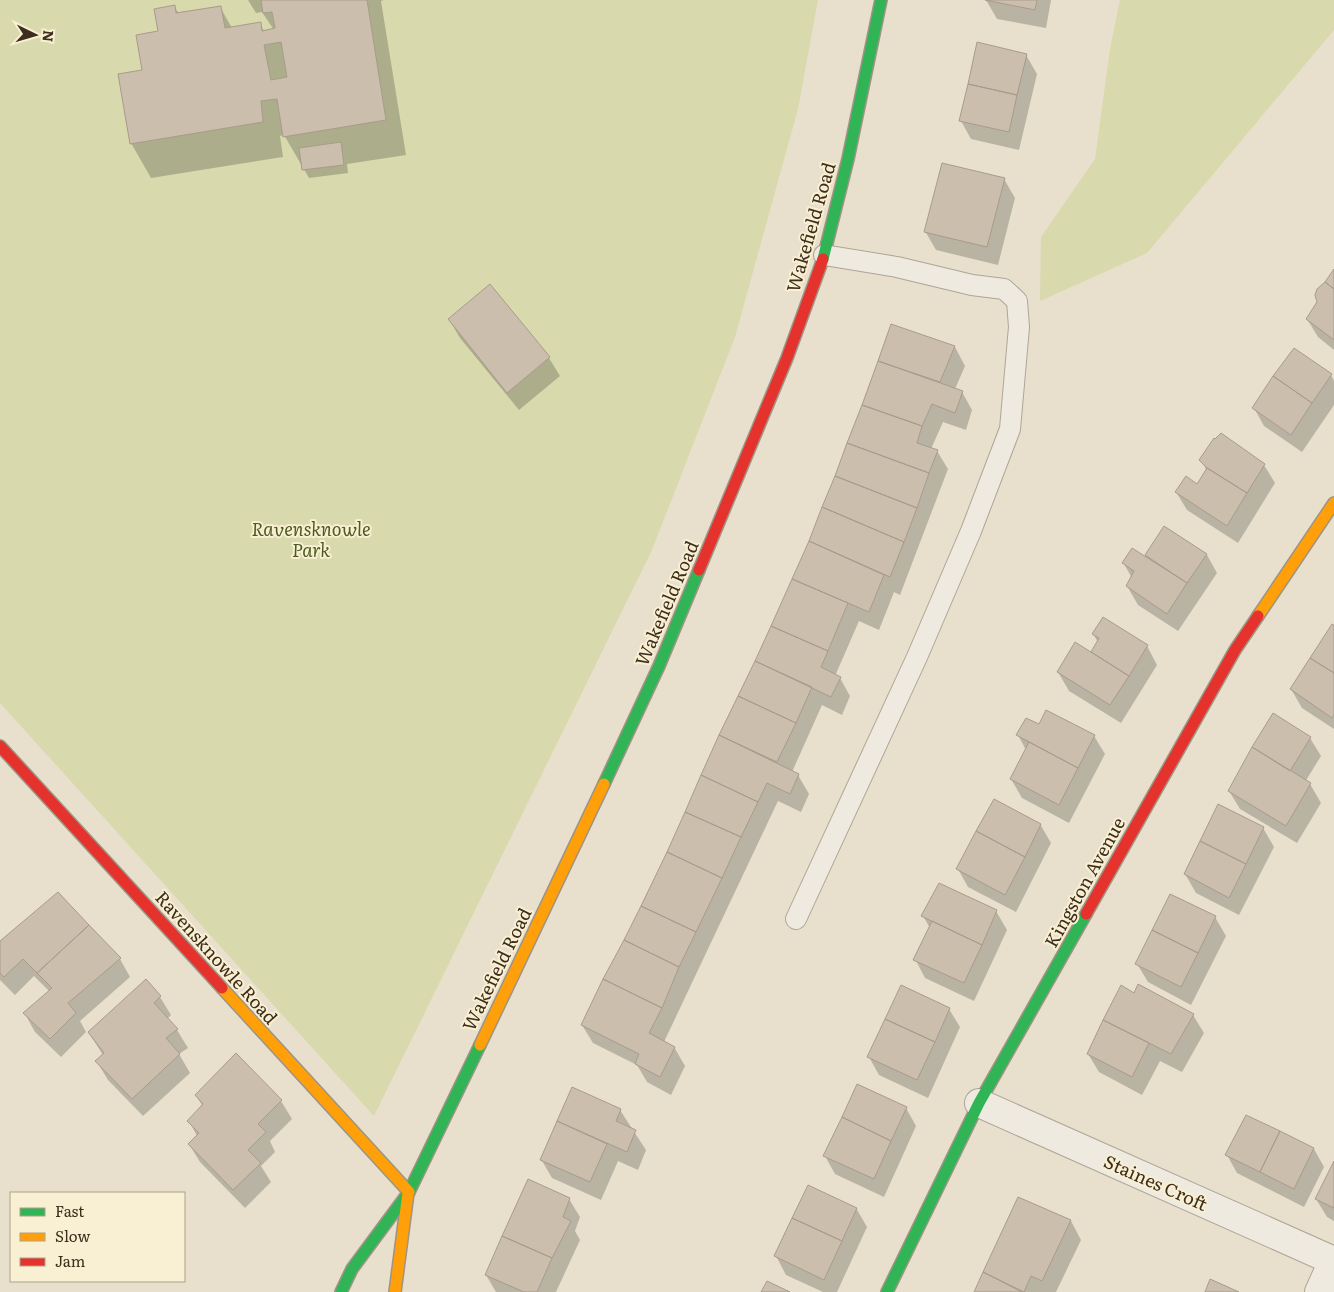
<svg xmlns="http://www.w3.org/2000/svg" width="1334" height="1292" viewBox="0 0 1334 1292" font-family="Literata,serif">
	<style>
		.green { fill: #d8d9ad }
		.shadow { fill: #0003 }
		.building { fill: #ccbead; stroke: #a89b8b; fill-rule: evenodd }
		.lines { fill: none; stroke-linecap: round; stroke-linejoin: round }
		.lane-casing { stroke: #ada596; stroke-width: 22 }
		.street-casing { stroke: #ada596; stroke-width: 30 }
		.fast-casing { stroke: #9d9485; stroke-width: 14 }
		.slow-casing { stroke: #9d9485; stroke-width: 14 }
		.jam-casing { stroke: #9d9485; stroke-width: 14 }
		.lane { stroke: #efeae0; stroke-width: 20 }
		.street { stroke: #efeae0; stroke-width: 28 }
		.fast { stroke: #30b455; stroke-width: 11 }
		.slow { stroke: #ff9f0a; stroke-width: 11 }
		.jam { stroke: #e5322d; stroke-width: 11 }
		.labels { text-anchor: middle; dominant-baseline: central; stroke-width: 4; stroke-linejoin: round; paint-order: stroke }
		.street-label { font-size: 18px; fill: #3d2d1c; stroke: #f9efd2 }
		.park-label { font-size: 18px; font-style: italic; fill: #4c5c20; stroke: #f9efd2 }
	</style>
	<rect width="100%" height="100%" fill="#e8e0cc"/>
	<path class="green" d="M0 0H818L798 109 735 337 652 550 374 1116 0 703Z
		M1120 0H1334V30L1147 253 1040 301 1041 237 1095 159 1110 49Z"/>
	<path class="shadow" d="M248 0H384L381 1 406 155 347 164 348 173 309 178 284 135 280 136 283 157 151 178 131 143 159 32 174 6 179 14 220 7 232 28 260 24 264 31 274 30 262 12 256 13Z
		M986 0H1051L1046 28 997 19Z
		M1026 55 1037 74 1019 150 971 139 961 121Z
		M1004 179 1015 198 998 265 936 250 925 231Z
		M1334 271V350L1318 337 1307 319Z
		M449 319 549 358 560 376 519 410 460 338Z
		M891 325 955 347 965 366 955 389 962 392 972 410 966 430 943 422 931 449 937 451 948 469 900 595 894 592 879 630 859 621 835 676 840 678 850 696 842 715 822 705 792 772 798 775 809 794 801 812 778 801 664 1042 674 1047 685 1066 671 1095 647 1082 637 1065 593 1043 582 1025 668 852 810 542 836 477Z
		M1331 375 1334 381V405L1302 452 1264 426 1254 408Z
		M1201 460 1264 465 1275 483 1238 543 1187 510 1176 492 1198 485 1207 471Z
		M1165 528 1207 555 1217 573 1178 631 1138 605 1127 586 1132 578 1124 564 1145 557Z
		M1334 627V729L1302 708 1291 689Z
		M1093 634 1147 646 1157 665 1121 723 1069 691 1058 672 1092 654 1098 642Z
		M1040 726 1094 736 1105 754 1069 823 1022 798 1011 779 1026 750 1018 735Z
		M1310 738 1321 756 1305 782 1310 784 1321 803 1297 843 1240 809 1229 791Z
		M1040 824 1051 843 1016 912 968 887 958 869Z
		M1263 828 1274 847 1239 915 1196 893 1185 874Z
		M996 911 1007 930 974 1001 925 978 915 959 930 928 923 916Z
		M1215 917 1226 936 1191 1005 1148 982 1137 964Z
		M0 943 120 959 130 977 80 1021 86 1032 61 1057 35 1032 25 1014 50 992 34 976 15 995 0 980Z
		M146 981 160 997 171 1015 167 1019 177 1030 188 1048 179 1054 190 1073 143 1116 108 1080 97 1062 103 1055 89 1033Z
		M1135 994 1193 1015 1204 1033 1182 1072 1160 1061 1142 1095 1099 1072 1088 1054Z
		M949 1009 960 1027 928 1098 879 1075 869 1057Z
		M236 1055 281 1101 292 1119 270 1141 275 1152 261 1166 271 1182 245 1208 200 1162 189 1144 197 1136 189 1121 203 1107 196 1095Z
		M573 1089 620 1110 646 1150 638 1170 618 1161 601 1200 552 1178 541 1159Z
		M906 1108 916 1126 884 1197 835 1174 825 1156Z
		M1314 1149 1324 1167 1304 1207 1237 1173 1227 1155Z
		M1334 1164V1221L1327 1217 1316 1199Z
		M569 1199 580 1217 575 1231 580 1240 556 1292H496L486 1275Z
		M1019 1199 1071 1221 1081 1240 1056 1292H975Z
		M856 1208 867 1227 837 1292H823L786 1275 776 1256Z"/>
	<path class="building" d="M261 0H367L386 120 283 137 277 99 261 101 263 122 130 144 118 74 142 70 136 35 158 31 154 9 175 5 176 13 221 6 225 28 261 22 262 31 275 28 272 12 263 13ZM281 42 287 77 271 80 264 45Z
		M985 0H1037L1035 10Z
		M977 42 1027 54 1017 95 968 84Z
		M968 84 1017 95 1009 132 959 121Z
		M341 142 344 165 302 170 299 148Z
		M942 163 1005 178 987 247 924 232Z
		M1334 269V289L1325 282Z
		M1325 282 1334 289V340L1306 319 1317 302 1315 295 1317 289Z
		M490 284 550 357 507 393 448 319Z
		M891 324 955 346 940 382 878 361Z
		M1294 348 1332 374 1312 403 1273 376Z
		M878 361 963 391 955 413 932 404 922 426 862 405Z
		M1273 376 1312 403 1291 435 1252 408Z
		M862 405 922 426 917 443 938 450 929 473 847 443Z
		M1221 433 1265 464 1247 493 1207 468 1199 460 1214 438 1215 439Z
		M847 443 929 473 917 508 835 476Z
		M1207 468 1247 493 1227 526 1175 492 1186 476 1197 484Z
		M835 476 917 508 904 542 822 507Z
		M822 507 904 542 890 577 809 541Z
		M1164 526 1207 554 1187 583 1145 555Z
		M809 541 884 575 869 612 792 579Z
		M1132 548 1187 583 1167 614 1126 586 1134 571 1122 563Z
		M792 579 848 603 828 651 771 626Z
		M1103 617 1148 645 1129 676 1091 652 1099 638 1092 634Z
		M1332 624 1334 625V673L1310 658Z
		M771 626 828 651 821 667 841 677 831 697 755 661Z
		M1075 642 1129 676 1110 705 1057 672Z
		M1310 658 1334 673V715L1332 718 1290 689Z
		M755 661 812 687 796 723 738 696Z
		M738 696 796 723 777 762 719 735Z
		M1046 710 1095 735 1078 768 1016 735 1026 718 1039 724Z
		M1273 713 1311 737 1290 771 1252 747Z
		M719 735 799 774 790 794 767 783 758 802 701 775Z
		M1029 742 1078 768 1059 805 1010 779Z
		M1252 747 1311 783 1286 826 1228 791Z
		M701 775 758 802 741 837 685 812Z
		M994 799 1041 824 1025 857 976 831Z
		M1218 804 1264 827 1246 864 1200 841Z
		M685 812 741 837 722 878 667 852Z
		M976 831 1025 857 1005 895 956 869Z
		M1200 841 1246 864 1229 898 1184 874Z
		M667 852 722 878 696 932 641 906Z
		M939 883 997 910 982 945 921 916Z
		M58 892 89 925 37 973 23 959 4 977 0 973V941Z
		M1170 894 1216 916 1198 953 1152 930Z
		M641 906 696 932 679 967 624 940Z
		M932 921 982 945 964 983 913 960Z
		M89 925 121 958 68 1003 76 1013 50 1039 23 1013 52 988 37 973Z
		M1152 930 1198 953 1181 987 1135 964Z
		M624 940 679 967 662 1008 603 979Z
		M146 979 161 996 154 1003 178 1029 166 1038 180 1054 132 1099 95 1061 104 1053 88 1032Z
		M603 979 662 1008 649 1033 675 1047 660 1077 635 1064 639 1054 581 1025Z
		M1138 984 1194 1014 1171 1054 1103 1020 1121 985 1134 993Z
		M901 985 950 1008 935 1042 885 1019Z
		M885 1019 935 1042 917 1080 867 1057Z
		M1103 1020 1149 1043 1132 1077 1087 1054Z
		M236 1053 282 1100 258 1124 266 1132 248 1150 261 1163 233 1190 188 1144 199 1133 187 1121 203 1104 195 1095Z
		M857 1084 907 1107 891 1141 842 1117Z
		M572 1087 621 1109 616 1121 636 1130 627 1152 557 1121Z
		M1246 1115 1280 1131 1260 1172 1225 1155Z
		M842 1117 891 1141 874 1179 823 1156Z
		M557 1121 607 1144 590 1182 540 1160Z
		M1280 1131 1314 1148 1294 1189 1260 1172Z
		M1334 1161V1208L1315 1199Z
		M528 1179 570 1198 563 1217 571 1221 552 1258 502 1236Z
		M808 1185 857 1208 842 1241 792 1218Z
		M1018 1197 1071 1220 1042 1281 1031 1276 1024 1292 983 1272Z
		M792 1218 842 1241 824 1280 774 1256Z
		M502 1236 552 1258 537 1292H524L485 1275Z
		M983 1272 1022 1292H974Z
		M1210 1279 1239 1292H1205Z
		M767 1281 790 1292H761Z"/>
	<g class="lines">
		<defs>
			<path id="lane" d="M796 919 917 657 971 531 1010 429 1019 327 1017 301 1004 289 972 285 897 267 824 255"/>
			<path id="street" d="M979 1103 1334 1261
				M1319 1292 1333 1261"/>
			<path id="fast" d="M823 259 848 159 881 0
				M604 784 659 666 699 570
				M341 1292 352 1269 409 1192 480 1045
				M887 1292 979 1103 1086 914"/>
			<path id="slow" d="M1258 616 1334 503
				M222 988 409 1192
				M480 1045 604 784
				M395 1292 408 1193"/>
			<path id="jam" d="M699 570 787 358 823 259
				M0 746 222 988
				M1086 914 1235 650 1258 616"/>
		</defs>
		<use href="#lane" class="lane-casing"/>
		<use href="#street" class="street-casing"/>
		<use href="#fast" class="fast-casing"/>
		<use href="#slow" class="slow-casing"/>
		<use href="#jam" class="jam-casing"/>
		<use href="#lane" class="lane"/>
		<use href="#street" class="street"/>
		<use href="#fast" class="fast"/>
		<use href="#slow" class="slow"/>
		<use href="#jam" class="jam"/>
	</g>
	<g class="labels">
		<g class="street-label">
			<text transform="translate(810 227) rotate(-74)">Wakefield Road</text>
			<text transform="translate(666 603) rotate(-67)">Wakefield Road</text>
			<text transform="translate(1084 882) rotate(-61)">Kingston Avenue</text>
			<text transform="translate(217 957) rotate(48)">Ravensknowle Road</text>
			<text transform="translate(496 969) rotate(-64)">Wakefield Road</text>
			<text transform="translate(1156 1182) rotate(24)">Staines Croft</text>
		</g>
		<g class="park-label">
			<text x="311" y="528">Ravensknowle<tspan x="311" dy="21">Park</tspan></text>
		</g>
	</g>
	<rect x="10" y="1192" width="175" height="90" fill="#f9efd2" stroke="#aea189"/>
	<rect x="20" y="1208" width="25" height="8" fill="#30b455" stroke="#aea189"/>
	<text x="55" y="1217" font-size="15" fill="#3d2d1c">Fast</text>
	<rect x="20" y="1233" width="25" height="8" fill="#ff9f0a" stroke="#aea189"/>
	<text x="55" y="1242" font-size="15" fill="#3d2d1c">Slow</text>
	<rect x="20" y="1258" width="25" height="8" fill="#e5322d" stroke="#aea189"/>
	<text x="55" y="1267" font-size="15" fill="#3d2d1c">Jam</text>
	<g transform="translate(35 35) rotate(95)" stroke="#f9efd2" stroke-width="4" paint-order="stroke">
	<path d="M0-4L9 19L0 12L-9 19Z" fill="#3d2d1c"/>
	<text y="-8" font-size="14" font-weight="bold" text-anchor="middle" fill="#3d2d1c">N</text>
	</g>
</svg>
